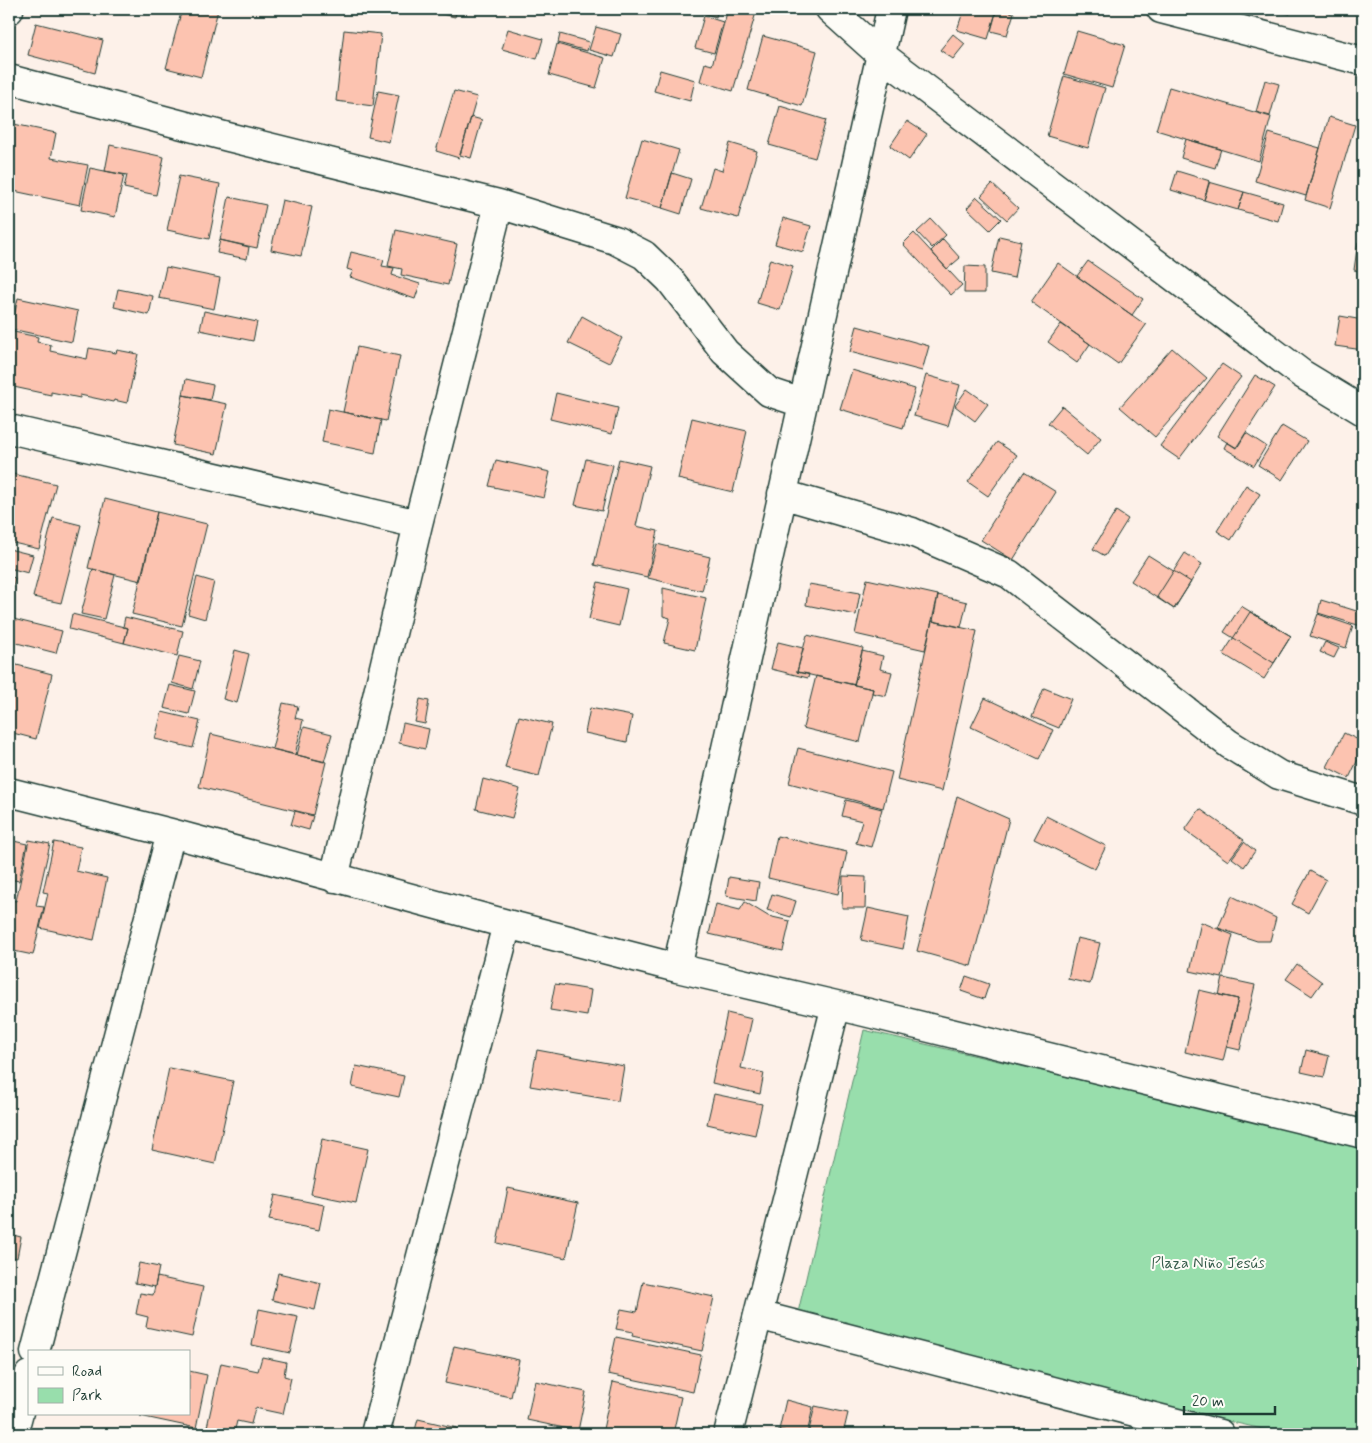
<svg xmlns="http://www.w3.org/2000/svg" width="1372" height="1443" viewBox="0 0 1372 1443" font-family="Mynerve,sans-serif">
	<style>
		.green { fill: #98deac; stroke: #5c8e70 }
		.building { fill: #fcc3b0; stroke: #1f3d34 }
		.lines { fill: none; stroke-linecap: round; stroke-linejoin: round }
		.minor-casing { stroke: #1f3d34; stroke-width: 31 }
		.minor { stroke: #fdfcf7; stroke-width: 28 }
		.labels { text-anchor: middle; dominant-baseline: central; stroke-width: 4; stroke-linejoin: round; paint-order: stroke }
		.park-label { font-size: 16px; fill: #375d4c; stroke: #fdfcf7 }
	</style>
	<rect width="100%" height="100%" fill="#fdf1e9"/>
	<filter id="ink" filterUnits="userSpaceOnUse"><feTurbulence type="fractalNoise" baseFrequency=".02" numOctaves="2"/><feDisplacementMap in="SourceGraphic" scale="10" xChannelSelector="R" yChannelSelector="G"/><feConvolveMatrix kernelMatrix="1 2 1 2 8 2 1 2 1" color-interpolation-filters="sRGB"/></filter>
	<g filter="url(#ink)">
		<path class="green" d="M864 1030 1363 1145V1434H1284L796 1321Z"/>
		<path class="building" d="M182 9 218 10 201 77 166 68Z
			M420 9H457L455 17Z
			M690 9H718L716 17Z
			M728 9H757L733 91 700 81 705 63 712 65Z
			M964 9H997L988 39 957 30Z
			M997 9 1014 13 1007 35 991 31Z
			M1270 9H1292L1290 14Z
			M704 16 723 22 714 53 695 48Z
			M36 23 103 40 95 73 28 55Z
			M596 27 621 34 614 57 589 50Z
			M508 29 543 39 537 59 502 49Z
			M344 30 381 34 373 106 336 101Z
			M1077 31 1125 45 1112 88 1064 74Z
			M560 34 589 42 587 51 558 43Z
			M953 34 965 44 953 59 940 50Z
			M763 36 817 51 802 106 748 90Z
			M557 44 605 58 596 88 549 75Z
			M660 70 695 80 690 101 654 91Z
			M1064 76 1105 88 1088 148 1047 136Z
			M1265 80 1279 84 1270 116 1256 112Z
			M1169 87 1271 117 1259 161 1156 130Z
			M378 91 399 95 389 142 368 137Z
			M454 91 477 97 459 158 436 151Z
			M780 106 826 120 815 158 769 145Z
			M471 117 482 120 471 158 460 155Z
			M1329 117 1355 125 1330 208 1305 200Z
			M907 121 927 134 909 160 890 146Z
			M9 123 56 133 51 158 88 165 80 205 9 190Z
			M1269 133 1320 148 1306 196 1255 181Z
			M642 139 679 150 662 208 625 198Z
			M1186 139 1221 149 1215 168 1181 158Z
			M730 143 757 151 738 218 701 208 713 168 722 171Z
			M110 145 164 157 156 195 124 188 127 175 105 171Z
			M90 168 124 175 115 217 81 210Z
			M1177 171 1210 181 1204 200 1171 190Z
			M672 173 691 179 681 214 662 208Z
			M179 176 220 184 209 239 167 230Z
			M1209 182 1244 192 1238 210 1204 200Z
			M992 184 1018 208 1007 220 981 196Z
			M1244 192 1283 203 1278 221 1238 210Z
			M229 197 266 205 257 248 220 240Z
			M977 197 1001 219 990 230 967 208Z
			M282 200 312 207 301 256 271 250Z
			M783 218 811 226 803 252 775 244Z
			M931 219 946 235 932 248 917 232Z
			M396 230 457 244 448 285 401 275 402 269 388 266Z
			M914 233 962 285 951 295 903 244Z
			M999 236 1021 241 1014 278 991 273Z
			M943 239 960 258 947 269 931 251Z
			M220 240 249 247 247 259 217 253Z
			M1358 242 1363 243V272L1354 270Z
			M351 252 384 260 382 266 394 268 392 275 420 284 415 299 350 277 353 271 347 269Z
			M770 259 793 266 780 310 757 303Z
			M1088 261 1143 299 1132 315 1077 276Z
			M1058 263 1146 325 1118 364 1031 302Z
			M965 266 985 267V293H964Z
			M166 267 220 278 214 309 159 298Z
			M118 289 153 296 149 315 114 307Z
			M18 298 78 311 72 342 11 329Z
			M204 311 257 322 253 341 200 330Z
			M582 316 622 338 609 363 568 343Z
			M1340 316 1363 320V350L1335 346Z
			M1061 324 1090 344 1077 363 1048 342Z
			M857 326 929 346 922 371 850 352Z
			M9 331 38 337 37 342 51 345 50 351 87 359 89 348 116 353 117 350 138 354 127 403 114 400 113 402 80 395V398L51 392V395L9 386Z
			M357 347 400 356 386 421 343 412Z
			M1172 348 1207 378 1155 437 1120 407Z
			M1222 364 1241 377 1179 459 1160 446Z
			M852 370 915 389 903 428 840 409Z
			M926 375 960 385 948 426 914 416Z
			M1255 375 1275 387 1236 448 1217 436Z
			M186 379 213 385 210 400 183 395Z
			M967 389 988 404 975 421 955 406Z
			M556 393 618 408 612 434 550 419Z
			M183 395 227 404 216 454 173 445Z
			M1062 406 1101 438 1087 455 1048 423Z
			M328 409 381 420 375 453 322 442Z
			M692 418 747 431 733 492 678 479Z
			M1282 426 1307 441 1282 480 1258 465Z
			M1246 433 1266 446 1254 466 1224 448 1227 442 1237 448Z
			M997 442 1017 455 988 496 968 482Z
			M586 459 613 465 602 511 575 505Z
			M619 459 650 466 636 526 658 531 647 577 594 565Z
			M496 460 550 472 544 498 489 486Z
			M1024 472 1056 492 1013 560 981 540Z
			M9 473 56 484 39 549 9 542Z
			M1246 485 1260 494 1231 540 1217 531Z
			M105 499 157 512 141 581 88 568Z
			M1116 511 1128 519 1105 556 1093 549Z
			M157 512 207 524 182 626 132 614Z
			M53 518 81 525 61 603 33 597Z
			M657 544 710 557 702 591 648 578Z
			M9 549 33 555 28 573 9 568Z
			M1185 553 1202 564 1174 609 1157 597Z
			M1148 555 1191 582 1174 609 1131 581Z
			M93 569 115 575 104 619 81 614Z
			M9 576 15 578 9 603Z
			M197 577 214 582 205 619 188 614Z
			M867 579 938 595 925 650 855 634Z
			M598 582 627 589 619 626 589 619Z
			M809 584 860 593 856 615 806 605Z
			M663 588 706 598 695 650 664 643 670 618 663 616Z
			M938 595 967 602 961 627 933 621Z
			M1321 600 1363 613 1361 626 1318 613Z
			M1241 606 1291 636 1274 663 1224 632Z
			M1250 612 1291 636 1264 679 1223 654Z
			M72 614 128 628 124 643 69 629Z
			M1318 614 1353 626 1346 648 1310 636Z
			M125 617 183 631 177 656 124 643 128 628 123 627Z
			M9 618 62 631 56 653 9 641V644Z
			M932 621 977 631 942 791 897 780Z
			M807 635 863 648 854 685 797 672Z
			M778 642 803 648 797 672 809 674 808 678 771 669Z
			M1325 642 1339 648 1334 658 1320 652Z
			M235 650 249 654 237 703 223 699Z
			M862 651 883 656 880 669 892 672 886 696 872 693 873 689 854 685Z
			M179 656 200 661 193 689 172 683Z
			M9 663 52 674 36 739 9 732Z
			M816 676 873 689 860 742 803 728Z
			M170 685 195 691 189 714 164 708Z
			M1044 688 1071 699 1059 728 1032 717Z
			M985 698 1053 730 1039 759 971 727Z
			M420 699 429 701 425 724 415 722Z
			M283 703 298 706 295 718 303 720 295 755 272 749Z
			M590 708 632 716 627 742 585 733Z
			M162 712 200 721 193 748 155 739Z
			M519 716 552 724 539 776 505 768Z
			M403 723 429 729 425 749 399 743Z
			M304 727 332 734 324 762 297 755Z
			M1344 733 1363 742V749L1349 778 1327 767Z
			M211 734 326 762 313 815 199 787Z
			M798 748 892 772 883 808 789 783Z
			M483 779 520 789 512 818 476 809Z
			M957 796 1009 819 971 966 917 951Z
			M846 800 882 809 871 847 856 843 862 821 842 816Z
			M1200 809 1244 840 1228 861 1185 830Z
			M295 811 313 816 309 830 291 825Z
			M1046 816 1106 846 1095 869 1034 839Z
			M777 836 847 852 838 894 768 878Z
			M9 840 27 844 19 881 9 879Z
			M29 840 50 844 36 906 44 907 33 955 9 950V900L16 901Z
			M54 842 81 847 76 871 107 878 94 940 40 928 48 893 43 892Z
			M1244 842 1255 851 1244 867 1232 858Z
			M1310 871 1326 880 1308 913 1292 904Z
			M843 876 866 877 865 908H842Z
			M729 877 759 882 756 901 726 896Z
			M772 894 796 901 791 917 767 910Z
			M1232 896 1276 918 1270 941H1257L1218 928Z
			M745 902 768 916 790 921 783 951 709 934 716 904 740 910Z
			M868 908 909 917 903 949 861 940Z
			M1201 922 1233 935 1222 978 1190 971Z
			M1077 938 1100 943 1090 984 1068 979Z
			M1297 964 1322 982 1312 996 1286 979Z
			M966 976 989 984 984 999 961 991Z
			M1223 978 1255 985 1240 1050 1227 1047 1238 999 1219 995Z
			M555 984 591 990 587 1016 550 1010Z
			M1199 990 1238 999 1223 1061 1185 1052Z
			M727 1013 752 1019 741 1068 764 1073 760 1094 712 1083Z
			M537 1050 624 1066 618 1101 530 1086Z
			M1306 1050 1329 1056 1324 1077 1301 1072Z
			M356 1066 404 1076 399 1097 352 1087Z
			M169 1068 233 1081 215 1164 152 1150Z
			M714 1094 762 1104 755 1135 707 1124Z
			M322 1139 368 1149 356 1203 311 1194Z
			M508 1188 578 1203 566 1258 497 1243Z
			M275 1195 324 1205 319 1230 269 1220Z
			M9 1234 21 1237 17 1258 9 1256Z
			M139 1263 159 1267 155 1287 135 1283Z
			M278 1273 321 1283 315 1310 272 1300Z
			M157 1277 203 1287 192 1337 146 1327 148 1317 136 1314 140 1293 153 1295Z
			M643 1282 714 1297 702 1351 632 1336 633 1332 616 1329 621 1309 637 1312Z
			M259 1309 298 1317 290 1353 252 1345Z
			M616 1337 701 1355 693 1392 608 1374Z
			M454 1346 519 1360 511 1397 445 1383Z
			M262 1357 286 1362 284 1376 291 1378 283 1414 255 1408 251 1424 237 1421 234 1433 207 1427 221 1363 258 1371Z
			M189 1371 207 1375 196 1428 140 1416 189 1414Z
			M535 1381 586 1392 578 1431 527 1420Z
			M613 1382 681 1397 673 1434H602Z
			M786 1400 813 1407 807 1434H796L779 1430Z
			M815 1406 848 1413 843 1434H808Z
			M418 1419 457 1428 456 1434H414Z
			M779 1430 796 1434H778Z"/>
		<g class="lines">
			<defs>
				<path id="minor" d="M830 9 880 54 1302 374 1363 411
					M1161 9 1363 61
					M9 10V9
					M9 79 228 137 499 204 615 240 644 255 670 280 725 352 769 392 802 403
					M9 429 418 524
					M782 494 912 532 1009 574 1229 744 1279 775 1363 801
					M9 792 171 833 507 924 677 968 836 1005 1363 1134
					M334 878 418 524 499 204
					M677 968 891 9
					M758 1315 1220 1434
					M35 1352 171 833
					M13 1434 29 1375
					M375 1434 507 924
					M728 1434 836 1005"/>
			</defs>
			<use href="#minor" class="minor-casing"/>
			<use href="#minor" class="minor"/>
		</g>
	</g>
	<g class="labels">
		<g class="park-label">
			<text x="1208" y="1263">Plaza Niño Jesús</text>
		</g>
	</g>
	<rect width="1372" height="1443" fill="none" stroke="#fdfcf7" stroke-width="30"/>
	<rect x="15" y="15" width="1342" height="1413" fill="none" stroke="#1f3d34" stroke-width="2" filter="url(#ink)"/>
	<rect x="28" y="1350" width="162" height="65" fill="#fdfcf7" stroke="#a4b0a9"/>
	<rect x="38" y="1367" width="25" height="8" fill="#fdfcf7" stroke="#a4b0a9"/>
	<text x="72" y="1376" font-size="15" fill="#1f3d34">Road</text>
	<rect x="38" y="1388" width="25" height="15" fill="#98deac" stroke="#a4b0a9"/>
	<text x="72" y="1400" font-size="15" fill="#1f3d34">Park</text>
	<path d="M1184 1406v8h91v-8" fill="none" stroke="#1f3d34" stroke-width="2.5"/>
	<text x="1192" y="1406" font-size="15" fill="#1f3d34" stroke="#fdfcf7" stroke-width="4" paint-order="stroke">20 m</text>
</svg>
